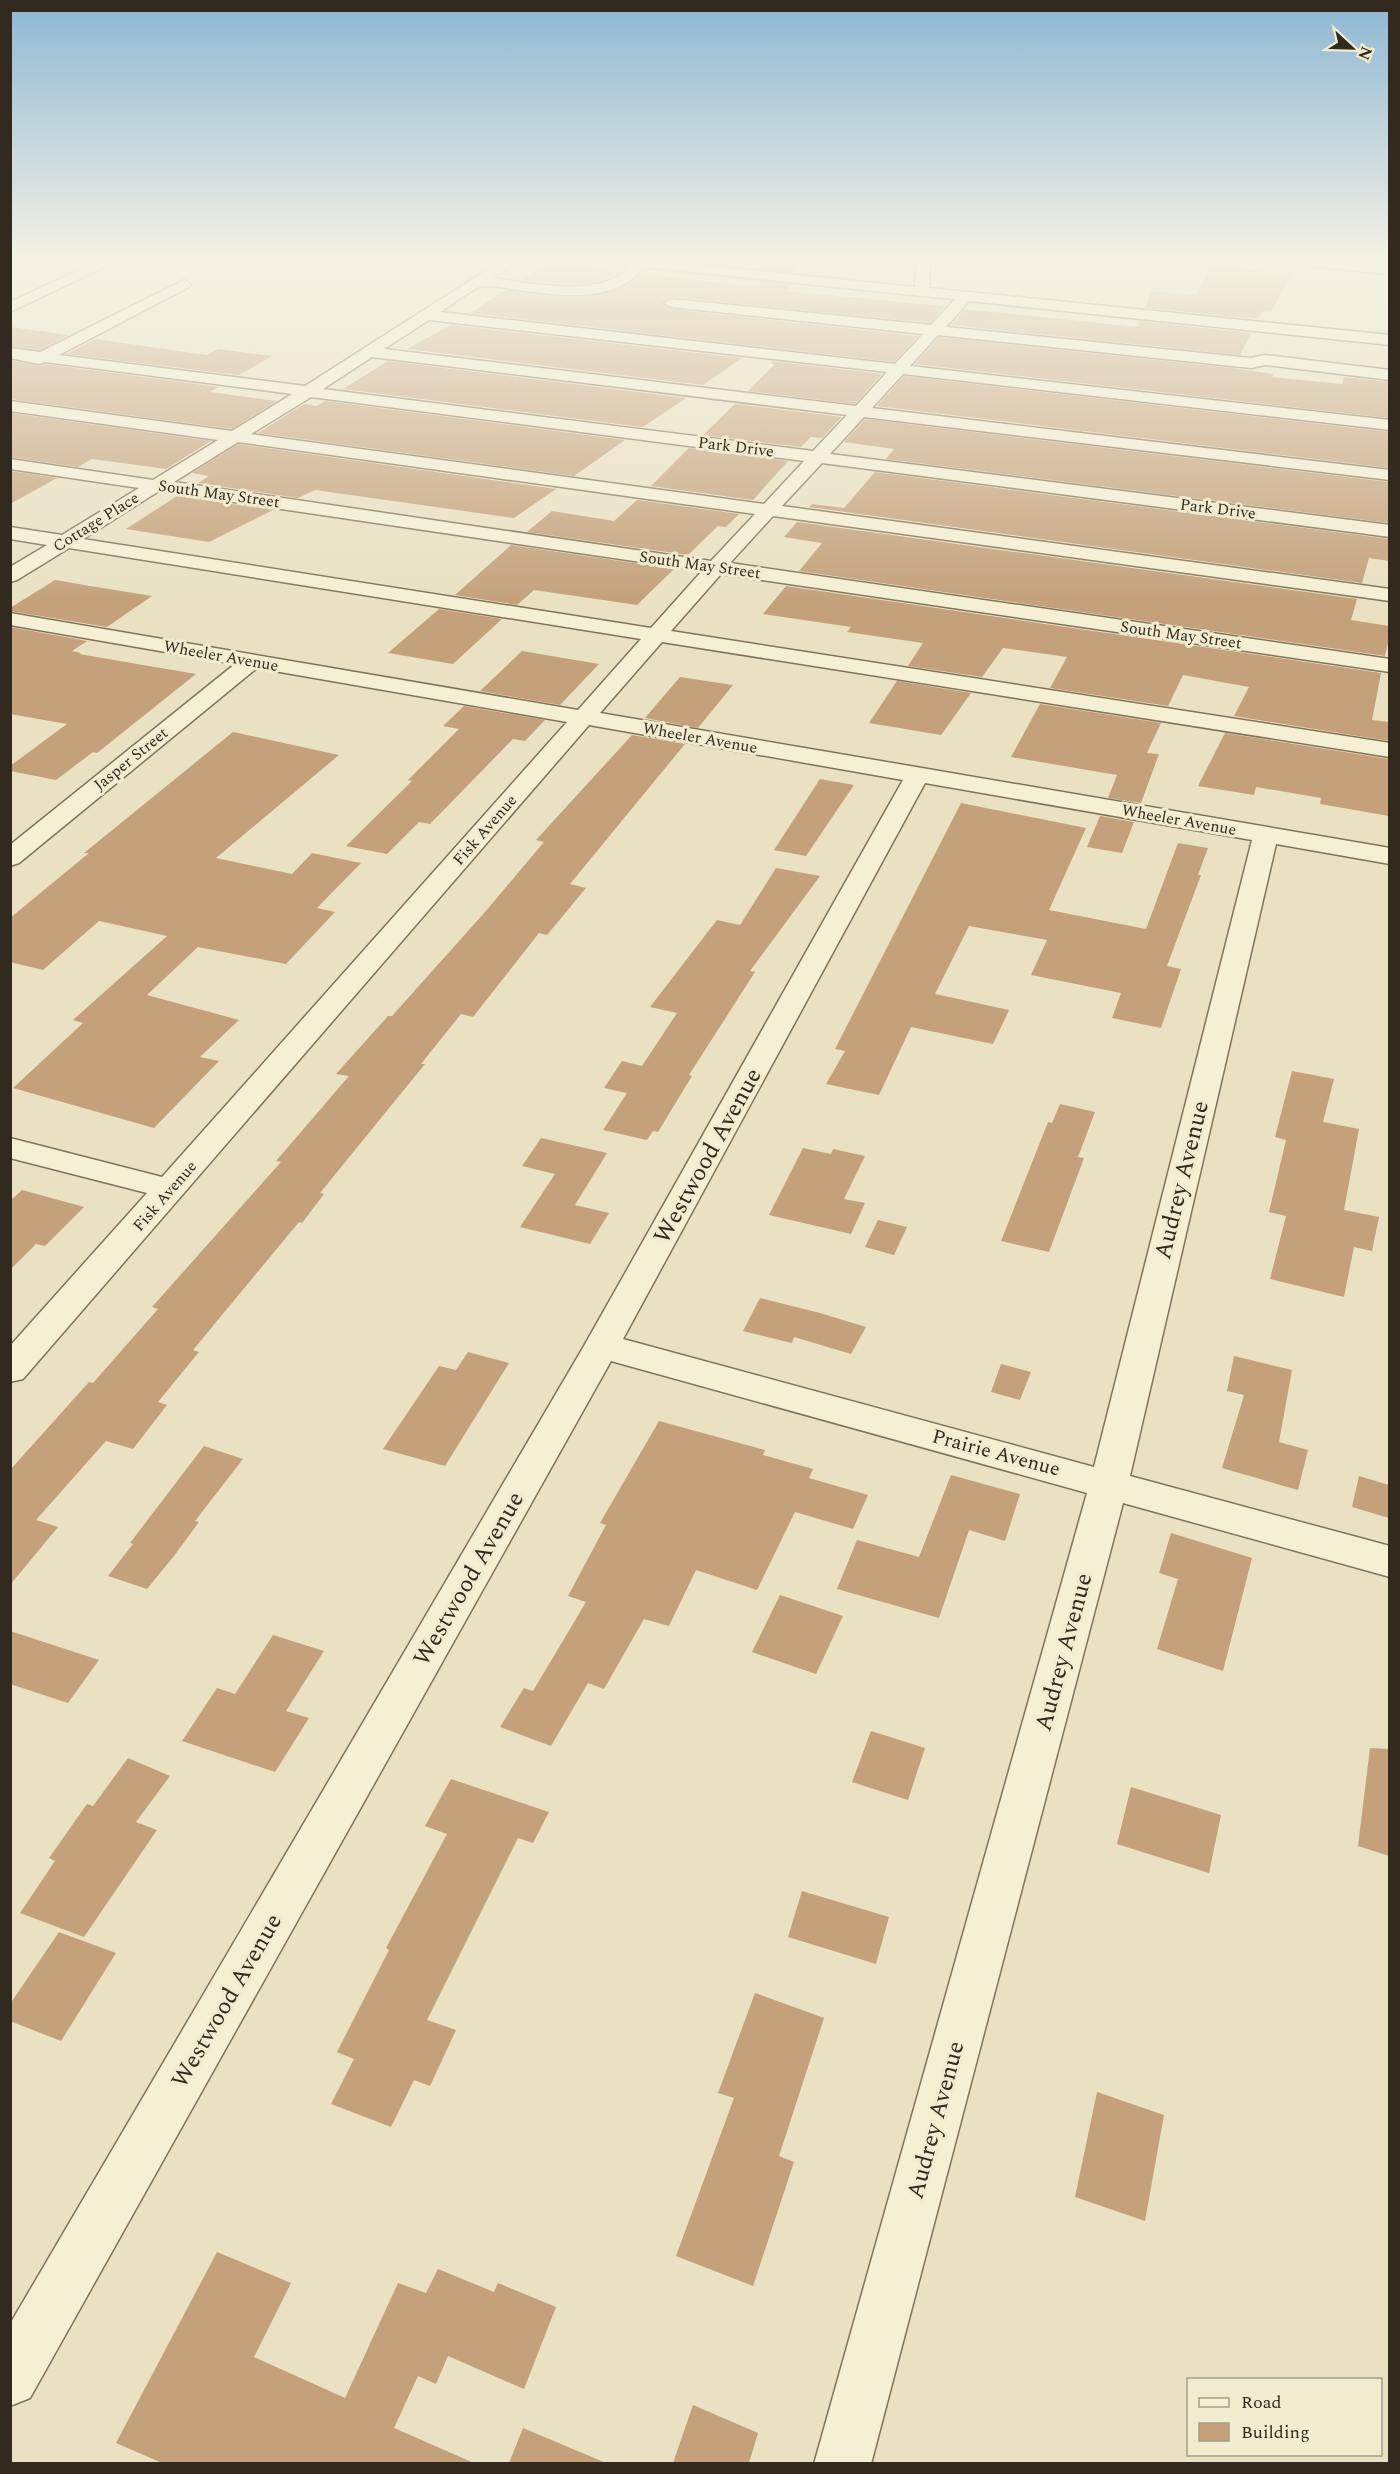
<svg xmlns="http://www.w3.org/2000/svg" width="1400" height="2474" viewBox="0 0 1400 2474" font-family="Spectral,serif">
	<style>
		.building { fill: #c4a17b }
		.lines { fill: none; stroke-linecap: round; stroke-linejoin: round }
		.minor-casing { stroke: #81735b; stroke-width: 3 }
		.highway-casing { stroke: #4f412f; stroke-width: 3 }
		.minor { fill: #f5efd4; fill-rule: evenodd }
		.highway { fill: #d1a95a; fill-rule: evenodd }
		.labels { text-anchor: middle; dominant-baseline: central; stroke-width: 6; stroke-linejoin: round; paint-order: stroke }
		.far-street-label { font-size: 16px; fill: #322a1e; stroke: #f1ebd0 }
		.street-label { font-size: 20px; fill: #322a1e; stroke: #f1ebd0 }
		.near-street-label { font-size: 24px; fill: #322a1e; stroke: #f1ebd0 }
	</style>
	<rect width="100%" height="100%" fill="#e9e1c2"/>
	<path class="building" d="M765 258 796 259 794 272 763 269Z
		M548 264 619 272 602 280 585 284 522 280Z
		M1212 266 1244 269 1292 274 1271 312 1263 311 1258 319 1145 308 1151 291 1196 295Z
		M639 274 760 287V281L792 285 785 291 945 306 930 323 671 297 662 302 671 309 918 336 894 362 470 313 506 290 549 296 585 297 618 289Z
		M965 309 1138 327 1140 321 1251 333 1240 355 951 325Z
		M451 325 742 358 703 385 407 349Z
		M10 327 69 335 40 350 10 346Z
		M939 337 1232 368 1273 374 1272 377 1342 384 1344 377 1389 382V418L915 364Z
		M95 339 207 355 218 349 272 356 239 375 66 354Z
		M10 360 39 366 45 364 219 387 210 392 277 401 232 429 10 399Z
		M388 361 686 398 643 427 343 389Z
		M770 361 882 374 855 404 748 391 774 365Z
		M904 376 1389 432V468L877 406Z
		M325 401 625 440 574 476 258 433 304 404 317 406Z
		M735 404 842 417 822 438 811 437 801 447 703 435Z
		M10 413 211 441 166 469 92 459 78 467 10 457Z
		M865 419 1389 482V523L886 459 894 449 844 442Z
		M238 444 556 489 514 518 315 490 298 498 198 483 209 476 192 473Z
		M689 448 788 461 753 500 651 486Z
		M10 471 57 478 10 504Z
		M875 472 1389 539V561L1369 558 1362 583 809 507 812 504 844 508Z
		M177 496 273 510 209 542 126 529Z
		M637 500 739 514 726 527 718 526 688 555 527 532 552 511 614 521Z
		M797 522 1357 599 1351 620 1389 626V639L1385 656 799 571 822 543 784 537Z
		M511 545 674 569 637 605 534 590 517 605 455 595Z
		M55 580 90 586 152 596 107 627 10 611V608Z
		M786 586 1381 673 1372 720 1389 722V741L1234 716 1249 687 1183 675 1168 706 1050 688 1067 657 1003 648 982 677 908 666 923 643 847 632 851 627 763 614Z
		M439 609 502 619 453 664 388 653Z
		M10 627 87 641 72 651 81 653 79 654 196 674 97 753 93 752 56 780 10 771V766L67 724 10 714Z
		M522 651 599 664 560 705 480 691Z
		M680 677 733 685 698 728 645 718Z
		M897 681 971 693 941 735 869 723Z
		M1040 704 1161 723 1147 753 1159 754 1141 803 1108 798 1117 775 1011 757Z
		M464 706 545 720 525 741 513 739 430 824 419 822 387 854 346 846 412 781 408 780 459 729 443 726Z
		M233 732 339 755 216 858 292 874 312 853 361 863 317 908 335 912 286 964 198 947 147 995 239 1020 200 1057 219 1061 154 1128 13 1088 83 1023 73 1020 167 936 99 921 43 970 10 962V918L89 853H84Z
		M1225 733 1389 759V816L1320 804 1321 798 1256 787 1254 795 1198 786Z
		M632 735 685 744 570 884 586 888 547 935 539 933 473 1017 461 1014 421 1064H425L320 1193 324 1194 302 1223 299 1222 193 1350 199 1352 158 1402 167 1405 133 1449 106 1441 36 1520 58 1527 10 1585V1470L89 1382 93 1383 158 1309 152 1307 281 1162 276 1161 349 1076 336 1074 388 1016H392L485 912 544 842 536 840Z
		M820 779 854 785 806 856 774 850Z
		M961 803 1086 828 1049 910 1146 929 1178 843 1208 848 1198 875H1201L1167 966 1181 969 1161 1028 1112 1018 1121 993 1031 975 1047 940 969 926 935 994 1009 1010 993 1044 911 1027 879 1095 826 1084 845 1051 835 1049Z
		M1100 816 1134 822 1122 853 1087 847Z
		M776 868 820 876 750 971 755 972 689 1075 692 1076 658 1132 653 1131 647 1140 603 1130 627 1093 604 1088 622 1061 642 1066 677 1013 650 1007 717 920 740 925Z
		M1292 1071 1334 1079 1323 1122 1359 1129 1344 1210 1379 1217 1372 1251 1354 1247 1344 1297 1270 1279 1286 1216 1269 1212 1286 1140 1275 1137Z
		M1060 1104 1095 1112 1078 1157 1084 1158 1049 1252 1001 1241 1048 1122 1052 1123Z
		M541 1138 607 1153 575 1205 609 1213 590 1244 520 1227 555 1174 522 1166Z
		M803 1148 831 1154 833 1149 865 1156 844 1199 865 1203 851 1234 769 1215Z
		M22 1190 84 1207 45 1246 36 1244 10 1270V1201Z
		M878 1220 907 1227 894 1255 865 1247Z
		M760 1298 820 1313 866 1327 851 1354 794 1337 792 1343 743 1331Z
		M468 1352 509 1363 445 1466 383 1449 439 1366 456 1370Z
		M1234 1356 1292 1370 1279 1442 1308 1450 1298 1490 1222 1468 1244 1395 1227 1391Z
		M1001 1364 1031 1372 1020 1400 991 1392Z
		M659 1421 765 1450 763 1455 813 1469 809 1478 868 1495 853 1529 795 1512 757 1590 696 1570 669 1626 644 1619 604 1689 588 1683 551 1746 500 1727 524 1688 533 1691 586 1602 568 1596 606 1525 600 1523Z
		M204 1446 243 1459 195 1521 199 1522 174 1556 147 1589 108 1576 133 1544 130 1543Z
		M951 1475 1020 1494 1005 1541 969 1530 939 1618 837 1589 857 1540 919 1557Z
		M1359 1476 1389 1485V1518L1352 1507Z
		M1171 1533 1252 1558 1223 1671 1157 1649 1178 1579 1159 1573Z
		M780 1595 843 1616 816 1674 752 1652Z
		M10 1631 99 1660 68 1703 10 1684Z
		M273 1635 324 1651 286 1711 309 1718 275 1772 182 1741 217 1688 235 1694Z
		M871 1731 925 1748 908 1800 852 1782Z
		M1370 1748 1389 1749V1856L1358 1846Z
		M128 1758 170 1776 136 1822 157 1830 84 1937 20 1913 55 1861 49 1858 87 1804 93 1806Z
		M451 1779 549 1812 533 1843 518 1838 427 2020 456 2030 430 2086 414 2080 391 2127 331 2104 354 2059 337 2052 389 1950 386 1948 447 1834 425 1826Z
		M1131 1787 1221 1815 1209 1873 1117 1844Z
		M802 1891 889 1917 876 1964 788 1937Z
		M59 1932 116 1953 61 2041 10 2021V2004Z
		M755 1993 824 2018 779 2156 794 2162 753 2286 676 2256 734 2098 718 2093Z
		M1097 2092 1164 2115 1145 2221 1075 2197Z
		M217 2252 291 2283 254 2357 345 2398 398 2283 426 2293 438 2269 494 2292 498 2283 556 2307 524 2389 448 2356 436 2384 418 2376 394 2428 474 2463H162L116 2443Z
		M693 2405 758 2433 749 2463H673Z
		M523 2428 606 2463H509Z"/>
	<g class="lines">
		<defs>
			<path id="minor" d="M107 257H126L10 312V302Z
				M507 257H524L493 278C530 283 604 300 630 265L626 262 628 259 633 258 915 287 916 257H930L929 288 1390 335V345L969 301 946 327 1251 358 1265 355 1390 370V380L1265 365 1251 368 938 335 910 366 1390 420V430L903 374 872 408 1390 470V480L864 417 830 454 1390 525V537L822 463 782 506 1390 589V601L773 516 730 563 1390 659V672L721 574 671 631 1390 743V757L662 642 600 713 1390 848V864L1276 844 1130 1476 1390 1546V1577L1123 1503 871 2464H814L1087 1493 611 1361 30 2398 10 2406V2324L584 1346 903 780 589 725 23 1379 10 1382V1346L147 1193 10 1158V1138L162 1177 567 722 257 668 19 863 10 866V845L235 664 10 625V613L578 710 641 639 69 548 17 580 10 582V567L47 545 10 539V527L62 535 139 488 10 469V459L153 480 218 440 10 411V401L232 431 292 394 45 362 39 364 10 358V348L40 352 184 280 191 284 189 287 59 355 305 386ZM643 267 922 296 955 299 931 325 671 299 664 303 671 307 923 334 895 364 441 312C450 306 475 286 484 286 495 285 507 289 517 290 556 295 617 305 643 267ZM429 320 887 372 856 406 384 349ZM372 357 847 415 813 451 323 389ZM311 397 804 461 764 504 251 434ZM238 442 755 514 711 561 174 482ZM159 491 702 571 651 628 83 539ZM925 783 1252 840 1094 1467 623 1339Z
				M1247 257H1300L1390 266V274L1254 261Z"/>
			<path id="highway" d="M10 257H18L11 261Z"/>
		</defs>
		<use href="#minor" class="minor-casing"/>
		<use href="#highway" class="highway-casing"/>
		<use href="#minor" class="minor"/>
		<use href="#highway" class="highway"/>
	</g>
	<linearGradient id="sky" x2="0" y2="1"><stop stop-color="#8db7d4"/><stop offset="0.43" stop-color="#f5f2e4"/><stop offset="1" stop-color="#f5f2e4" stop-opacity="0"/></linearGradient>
	<rect width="1400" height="604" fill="url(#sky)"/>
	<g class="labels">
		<g class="far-street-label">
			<text transform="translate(736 447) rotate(7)">Park Drive</text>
			<text transform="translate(219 494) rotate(8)">South May Street</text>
			<text transform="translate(1218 509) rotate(7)">Park Drive</text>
			<text transform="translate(96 522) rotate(-32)">Cottage Place</text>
			<text transform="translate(700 565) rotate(8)">South May Street</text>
			<text transform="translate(1181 635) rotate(8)">South May Street</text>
			<text transform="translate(221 656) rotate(10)">Wheeler Avenue</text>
			<text transform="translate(700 738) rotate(10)">Wheeler Avenue</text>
			<text transform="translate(131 759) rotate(-39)">Jasper Street</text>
			<text transform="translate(1179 820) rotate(10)">Wheeler Avenue</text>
			<text transform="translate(485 830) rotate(-49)">Fisk Avenue</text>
			<text transform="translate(165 1196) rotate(-49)">Fisk Avenue</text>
		</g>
		<g class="street-label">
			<text transform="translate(996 1453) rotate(15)">Prairie Avenue</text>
		</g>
		<g class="near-street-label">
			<text transform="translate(708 1156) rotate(-61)">Westwood Avenue</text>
			<text transform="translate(1182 1180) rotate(-76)">Audrey Avenue</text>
			<text transform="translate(469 1579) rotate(-60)">Westwood Avenue</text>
			<text transform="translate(1064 1652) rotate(-75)">Audrey Avenue</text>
			<text transform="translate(227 2001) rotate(-60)">Westwood Avenue</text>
			<text transform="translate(936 2120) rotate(-75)">Audrey Avenue</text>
		</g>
	</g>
	<rect width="1400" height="2474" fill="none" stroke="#322a1e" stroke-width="24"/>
	<rect x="1187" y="2378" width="195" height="78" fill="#f1ebd0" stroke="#a59e89" stroke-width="1.5"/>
	<rect x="1199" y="2398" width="30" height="9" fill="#f5efd4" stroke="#a59e89" stroke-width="1.5"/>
	<text x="1241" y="2408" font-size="18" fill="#322a1e">Road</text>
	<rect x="1199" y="2423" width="30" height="18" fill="#c4a17b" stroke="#a59e89" stroke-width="1.5"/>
	<text x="1241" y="2438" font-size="18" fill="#322a1e">Building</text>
	<g transform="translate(1352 48) rotate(112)" stroke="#f1ebd0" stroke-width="4.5" paint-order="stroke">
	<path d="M0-4.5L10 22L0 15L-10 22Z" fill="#322a1e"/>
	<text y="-9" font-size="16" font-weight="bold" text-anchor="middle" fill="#322a1e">N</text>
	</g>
</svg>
